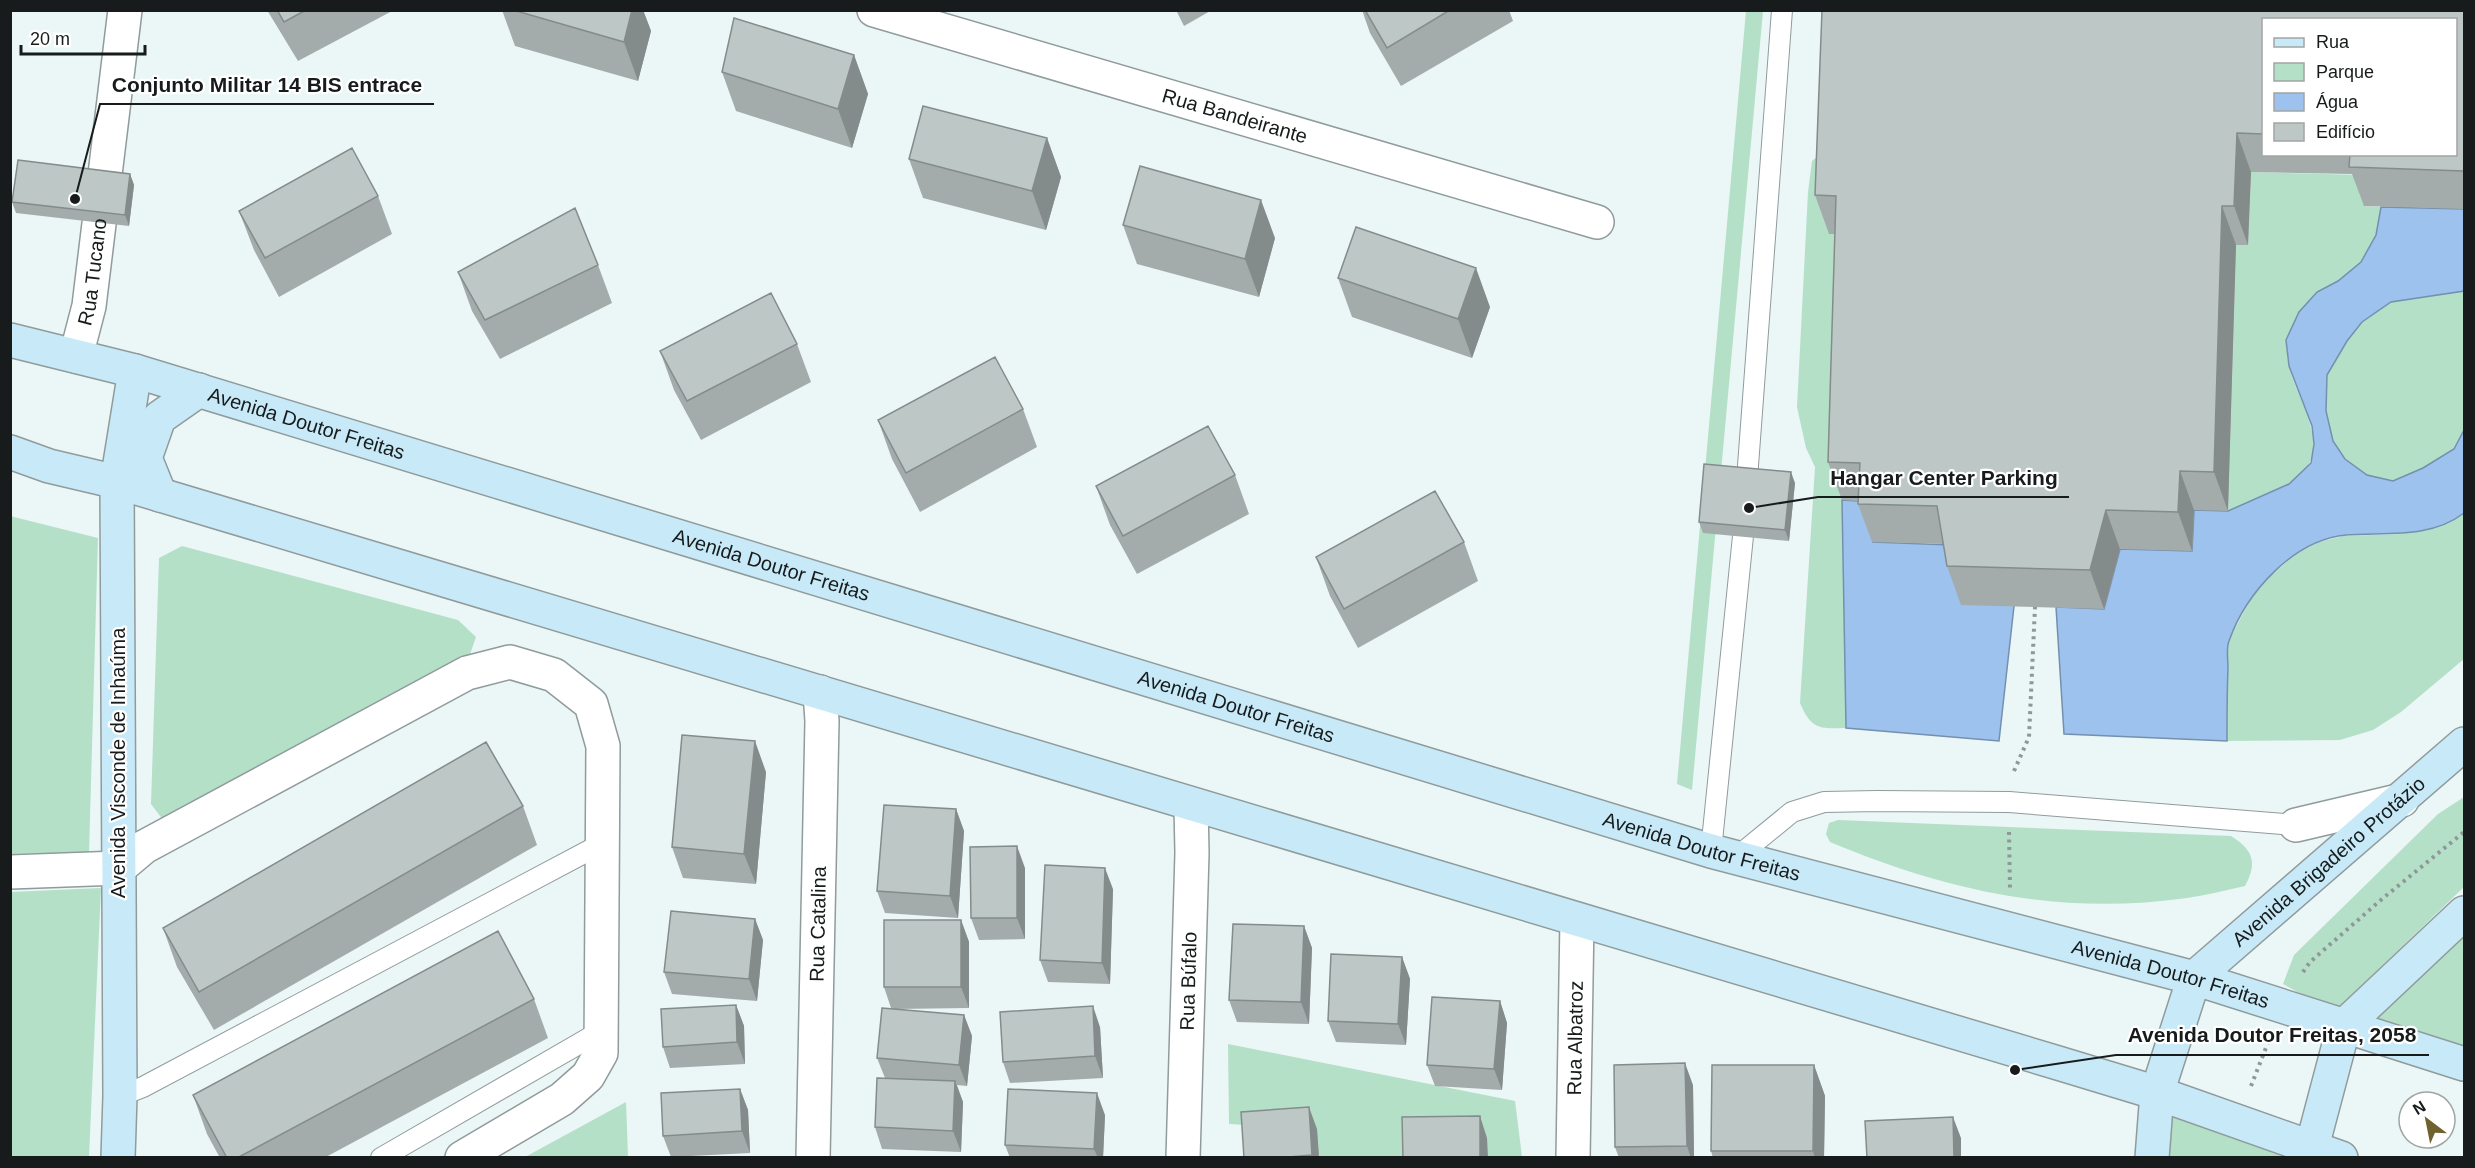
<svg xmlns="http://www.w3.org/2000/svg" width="2475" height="1168" viewBox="0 0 2475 1168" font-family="Arial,sans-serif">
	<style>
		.green { fill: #b4e0c8 }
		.water { fill: #9cc2ed; stroke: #7490ae; stroke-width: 1.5 }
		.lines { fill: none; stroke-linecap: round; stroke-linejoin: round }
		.lane-casing { stroke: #909b9c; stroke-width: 22 }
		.street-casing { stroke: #909b9c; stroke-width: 36 }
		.secondary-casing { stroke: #909b9c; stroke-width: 36 }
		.path { stroke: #8f9798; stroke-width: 4; stroke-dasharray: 3 4.5; stroke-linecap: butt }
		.lane { stroke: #fff; stroke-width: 20 }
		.street { stroke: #fff; stroke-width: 33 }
		.secondary { stroke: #c8eaf8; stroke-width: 33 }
		.wall { fill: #a3acaa; fill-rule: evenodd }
		.shaded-wall { fill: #848c8b }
		.building { fill: #bdc8c6; stroke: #848c8b; stroke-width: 1.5 }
		.labels { text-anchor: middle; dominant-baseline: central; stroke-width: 4.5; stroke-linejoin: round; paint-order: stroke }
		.street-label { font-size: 20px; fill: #171b1b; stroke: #fff }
		.leader { fill: none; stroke: #171b1b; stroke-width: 2 }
		.callout-dot { fill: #171b1b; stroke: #fff; stroke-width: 2 }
		.callout-label { font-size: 21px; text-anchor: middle; font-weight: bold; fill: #171b1b; stroke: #fff; stroke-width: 4.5; stroke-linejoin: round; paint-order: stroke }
	</style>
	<rect width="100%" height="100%" fill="#ebf6f7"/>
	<path class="green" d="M1746 11H1763L1692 790 1677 784Z
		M1832 144 1829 233 1850 235 1842 500 1846 728C1819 729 1811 729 1800 703L1815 467 1806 448 1797 407 1808 192 1812 161Z
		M2251 172 2364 175V206L2381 207 2376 235 2361 262 2338 281 2317 292 2286 340C2287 349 2287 358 2289 367 2300 407 2339 456 2287 485 2268 495 2247 502 2228 511L2236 245 2248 244Z
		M2464 291V430L2454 449 2423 468 2393 481 2367 475 2346 459 2333 441 2326 411 2327 375 2347 341 2362 322 2391 302Z
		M2464 513V659L2401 712 2373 730 2340 740 2227 741 2228 642 2251 598 2269 577 2296 554 2319 542 2343 536 2401 534Z
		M10 516 98 538 89 852 11 854Z
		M182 546 458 620 476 637 468 660 163 820 151 804 159 558Z
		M2464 797V887L2334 1012 2283 984 2294 955 2438 814Z
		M1838 820 2231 836C2253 850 2258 862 2245 886 2226 890 2207 895 2187 898 2060 916 1947 891 1830 842L1826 834 1829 823Z
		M101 888 89 1157H11V892Z
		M2464 935V1054L2364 1023Z
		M1228 1044 1515 1101 1522 1157H1318L1317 1129 1229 1124Z
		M626 1102 628 1157H525Z
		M2166 1108 2298 1158H2163Z"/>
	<path class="water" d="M2381 207 2464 209V291L2391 302 2362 322 2347 341 2327 375 2326 411 2333 441 2345 459 2367 475 2393 481 2423 468 2454 449 2464 430V513C2430 539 2387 532 2346 535 2293 540 2246 593 2229 641 2226 648 2228 659 2228 668 2227 692 2227 717 2227 741L2064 734 2056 607 2104 609 2120 549 2192 551 2194 510 2228 511 2289 484 2311 463 2314 444 2312 426 2289 366 2286 340 2299 312 2317 292 2338 281 2361 262 2376 235Z
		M1842 500 1874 502 1873 542 1951 545 2014 606 1999 741 1846 728Z"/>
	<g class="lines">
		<defs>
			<path id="lane" d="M1747 479 1782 10
				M1711 851 1743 536
				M1737 857 1792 812 1824 802 1877 801 2009 802 2296 825
				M120 1096 143 1087 603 843
				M381 1158 601 1031"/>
			<g id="street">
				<path id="s1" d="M874 10 1597 222"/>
				<path id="s2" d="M76 356 89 306 125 10"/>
				<path d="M2296 825 2402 800"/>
				<path d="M10 872 119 868 144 847 467 673 510 662 554 675 591 704 603 746 601 1053 588 1076 562 1099 462 1158"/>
				<path id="s3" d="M813 1158 822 721 820 692"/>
				<path id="s4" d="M1183 1158 1192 853 1191 805"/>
				<path id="s5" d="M1573 1158 1577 920"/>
			</g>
			<g id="secondary">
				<path id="s6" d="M10 340 135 371 1711 851 2194 978 2464 1064"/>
				<path d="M10 452 49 466 117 482 2058 1063 2157 1093 2341 1158"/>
				<path d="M160 495 145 458 159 418 199 390"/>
				<path id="s7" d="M2194 978 2464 744"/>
				<path d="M118 1158 120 1096 117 482 135 371"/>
				<path d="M2152 1158 2157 1093 2194 978"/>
				<path d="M2309 1158 2344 1026 2464 913"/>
			</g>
		</defs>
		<use href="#lane" class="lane-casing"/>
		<use href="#street" class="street-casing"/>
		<use href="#secondary" class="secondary-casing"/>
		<path class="path" d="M2014 771 2029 737 2035 607
			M2009 832 2010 890
			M2303 972 2310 962 2382 899 2464 832
			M2251 1086 2269 1040"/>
		<use href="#lane" class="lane"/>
		<use href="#street" class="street"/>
		<use href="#secondary" class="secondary"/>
	</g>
	<path class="wall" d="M267 10H394L298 61Z
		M502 10H643L651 31 638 81 515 46Z
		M1176 10H1212L1184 26Z
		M1362 10H1509L1513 21 1401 86 1370 33Z
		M1822 10H2464V209L2364 206 2352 174 2251 172 2248 245H2236L2228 511 2194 510 2192 551 2120 549 2104 609 1961 605 1947 566 1943 544 1872 542 1858 504V501L1842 500 1828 462 1835 234H1829L1815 195ZM2264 20H2456V154H2264Z
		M854 55 868 94 852 148 736 111 722 72Z
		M1047 138 1061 177 1046 230 923 198 909 159Z
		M130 174 134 185 129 226 16 213 12 202Z
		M378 196 392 234 279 297 254 250 239 211Z
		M1123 225 1275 238 1259 297 1137 264Z
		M598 265 612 303 500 359 472 311 458 272Z
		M1338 278 1490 307 1472 358 1352 317Z
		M797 344 811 382 701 440 674 390 660 351Z
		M1023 409 1037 447 920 512 892 459 878 420Z
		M1235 475 1249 514 1137 574 1110 525 1096 486Z
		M1795 483 1789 541 1703 533 1699 522Z
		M1464 542 1478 581 1358 648 1330 596 1316 557Z
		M766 772 756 884 683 878 672 847Z
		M523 806 537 845 214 1030 177 967 163 928Z
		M956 809 964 831 958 918 885 913 877 891Z
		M1025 868V939L979 940 971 918Z
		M1113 889 1110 984 1048 982 1040 960Z
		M755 919 763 940 757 1001 672 994 664 972Z
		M961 920 969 942V1008L896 1009 964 1015 972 1036 967 1086 957 1085 963 1102 961 1152 882 1149 875 1127 885 1078 877 1058 891 1008 884 987Z
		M1304 926 1312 948 1309 1024 1237 1022 1229 1000Z
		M1402 957 1410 979 1406 1045 1336 1042 1328 1021Z
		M534 999 548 1038 324 1158H220L207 1134 193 1095Z
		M1500 1001 1507 1023 1502 1090 1435 1086 1427 1065Z
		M736 1005 744 1026 745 1064 670 1068 663 1047Z
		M1100 1027 1103 1078 1010 1083 1003 1062Z
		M1814 1065 1825 1096 1824 1158H1713L1711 1151Z
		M1693 1085 1694 1158H1619L1615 1147Z
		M740 1089 748 1110 750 1153 671 1157 663 1136Z
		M1105 1115 1103 1158H1010L1005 1145Z
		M1317 1129 1319 1158H1244Z"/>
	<path class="shaded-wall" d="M632 10H643L651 31 638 81 624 42Z
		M854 55 868 94 852 148 838 109Z
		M2237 133 2251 172 2248 245 2234 206Z
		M1047 138 1061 177 1046 230 1032 191Z
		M130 174 134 185 129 226 125 215Z
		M1261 200 1275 238 1259 297 1245 259Z
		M2222 206 2236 245 2228 511 2214 472Z
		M1476 268 1490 307 1472 358 1458 319Z
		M2180 471 2194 510 2192 551 2178 512Z
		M1791 472 1795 483 1789 541 1785 530Z
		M2106 510 2120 549 2104 609 2090 570Z
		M755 741 766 772 756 884 744 854Z
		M956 809 964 831 958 918 950 896Z
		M1017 846 1025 868V939L1017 918Z
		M1105 868 1113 889 1110 984 1102 963Z
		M755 919 763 940 757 1001 749 979Z
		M961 920 969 942V1008L961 987Z
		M1304 926 1312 948 1309 1024 1301 1002Z
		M1402 957 1410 979 1406 1045 1398 1024Z
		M1500 1001 1507 1023 1502 1090 1494 1069Z
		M736 1005 744 1026 745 1064 737 1042Z
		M1093 1006 1100 1027 1103 1078 1095 1056Z
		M964 1015 972 1036 967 1086 959 1065Z
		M1685 1063 1693 1085 1694 1158H1691L1687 1146Z
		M1814 1065 1825 1096 1824 1158H1815L1813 1151Z
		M955 1081 963 1102 961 1152 953 1131Z
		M740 1089 748 1110 750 1153 742 1131Z
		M1097 1093 1105 1115 1103 1158H1098L1094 1149Z
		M1309 1107 1317 1129 1319 1158H1313L1312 1155Z
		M1480 1116 1487 1138 1488 1158H1480Z
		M1953 1117 1961 1138V1158H1954Z"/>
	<path class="building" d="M277 10H306L284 22Z
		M513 10H632L624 42Z
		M1365 10H1450L1387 48Z
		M1822 10H2464V171L2349 167 2350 154H2456V20H2264V134L2237 133 2234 206H2222L2214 472 2180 471 2178 512 2106 510 2090 570 1947 566 1937 506 1858 504 1860 463 1828 462 1836 196 1815 195Z
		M734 18 854 55 838 109 722 72Z
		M923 106 1047 138 1032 191 909 159Z
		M352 148 378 196 265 258 239 211Z
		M18 160 130 174 125 215 12 202Z
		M1140 166 1261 200 1245 259 1123 225Z
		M575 208 598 265 485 320 458 272Z
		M1356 227 1476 268 1458 319 1338 278Z
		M771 293 797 344 687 401 660 351Z
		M995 357 1023 409 906 473 878 420Z
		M1208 426 1235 475 1123 536 1096 486Z
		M1704 464 1791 472 1785 530 1699 522Z
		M1435 491 1464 542 1344 609 1316 557Z
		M682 735 755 741 744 854 672 847Z
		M486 742 523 806 199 992 163 928Z
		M884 805 956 809 950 896 877 891Z
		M1017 846V918H971L970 847Z
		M1045 865 1105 868 1102 963 1040 960Z
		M671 911 755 919 749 979 664 972Z
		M884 920H961V987H884Z
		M1233 924 1304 926 1301 1002 1229 1000Z
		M498 931 534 999 237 1158H227L193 1095Z
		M1331 954 1402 957 1398 1024 1328 1021Z
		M1432 997 1500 1001 1494 1069 1427 1065Z
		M736 1005 737 1042 663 1047 661 1009Z
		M1093 1006 1095 1056 1003 1062 1000 1012Z
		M882 1008 964 1015 959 1065 877 1058Z
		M1685 1063 1687 1146 1615 1147 1614 1065Z
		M1712 1065H1814L1813 1151H1711Z
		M877 1078 955 1081 953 1131 875 1127Z
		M740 1089 742 1131 663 1136 661 1093Z
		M1008 1089 1097 1093 1094 1149 1005 1145Z
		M1309 1107 1312 1155 1276 1158H1244L1241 1112Z
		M1480 1116V1158H1403L1402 1117Z
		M1953 1117 1954 1158H1867L1865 1121Z"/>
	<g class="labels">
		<g class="street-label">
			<text stroke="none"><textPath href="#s1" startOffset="376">Rua Bandeirante</textPath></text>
			<text stroke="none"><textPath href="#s2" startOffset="86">Rua Tucano</textPath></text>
			<text stroke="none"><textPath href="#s6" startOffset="308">Avenida Doutor Freitas</textPath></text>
			<text stroke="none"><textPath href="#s6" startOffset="794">Avenida Doutor Freitas</textPath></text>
			<text stroke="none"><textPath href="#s6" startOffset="1280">Avenida Doutor Freitas</textPath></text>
			<text transform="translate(118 763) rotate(-90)">Avenida Visconde de Inhaúma</text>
			<text stroke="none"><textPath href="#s6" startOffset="1766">Avenida Doutor Freitas</textPath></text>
			<text stroke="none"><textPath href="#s7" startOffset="178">Avenida Brigadeiro Protázio</textPath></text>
			<text stroke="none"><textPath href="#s3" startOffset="234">Rua Catalina</textPath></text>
			<text stroke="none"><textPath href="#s6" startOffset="2252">Avenida Doutor Freitas</textPath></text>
			<text stroke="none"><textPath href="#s4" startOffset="177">Rua Búfalo</textPath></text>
			<text stroke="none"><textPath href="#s5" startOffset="120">Rua Albatroz</textPath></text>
		</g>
	</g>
	<path class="leader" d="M75 199L100 104H434M1749 508L1818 497H2069M2015 1070L2116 1055H2429"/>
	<g class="callout-dot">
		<circle cx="75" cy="199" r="6"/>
		<circle cx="1749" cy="508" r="6"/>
		<circle cx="2015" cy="1070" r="6"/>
	</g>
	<g class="callout-label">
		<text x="267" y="92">Conjunto Militar 14 BIS entrace</text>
		<text x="1944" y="485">Hangar Center Parking</text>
		<text x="2272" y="1042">Avenida Doutor Freitas, 2058</text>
	</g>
	<rect width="2475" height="1168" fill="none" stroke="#171b1b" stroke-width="24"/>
	<rect x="2262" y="18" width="195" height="138" fill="#ffffff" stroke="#a2a4a4" stroke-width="1.5"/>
	<rect x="2274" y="38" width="30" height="9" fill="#c8eaf8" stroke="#a2a4a4" stroke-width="1.5"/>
	<text x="2316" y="48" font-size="18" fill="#171b1b">Rua</text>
	<rect x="2274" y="63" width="30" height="18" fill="#b4e0c8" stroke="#a2a4a4" stroke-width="1.5"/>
	<text x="2316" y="78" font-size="18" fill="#171b1b">Parque</text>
	<rect x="2274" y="93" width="30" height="18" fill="#9cc2ed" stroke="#a2a4a4" stroke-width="1.5"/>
	<text x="2316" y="108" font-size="18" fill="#171b1b">Água</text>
	<rect x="2274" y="123" width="30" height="18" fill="#bdc8c6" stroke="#a2a4a4" stroke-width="1.5"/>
	<text x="2316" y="138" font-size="18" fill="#171b1b">Edifício</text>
	<g transform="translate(2427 1120) rotate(328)"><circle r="28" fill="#ffffff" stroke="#a2a4a4" stroke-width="1.5"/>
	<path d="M0-4.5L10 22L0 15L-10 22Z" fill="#70612f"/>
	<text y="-9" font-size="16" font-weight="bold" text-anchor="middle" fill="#171b1b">N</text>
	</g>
	<path d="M21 45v9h124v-9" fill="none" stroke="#171b1b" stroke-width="3"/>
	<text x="30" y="45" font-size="18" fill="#171b1b" stroke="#ffffff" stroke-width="4.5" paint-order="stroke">20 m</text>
</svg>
